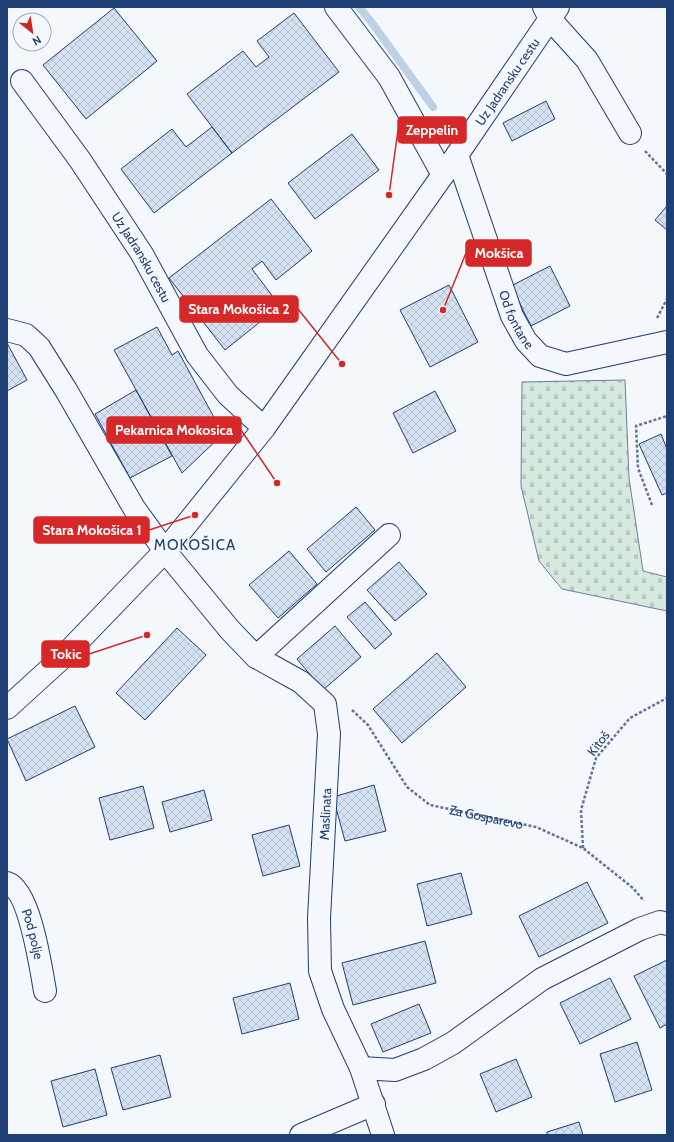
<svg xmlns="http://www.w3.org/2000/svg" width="674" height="1142" viewBox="0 0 674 1142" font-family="Cabin,sans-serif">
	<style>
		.cemetery { fill: url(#cemetery-stones); stroke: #687fa3 }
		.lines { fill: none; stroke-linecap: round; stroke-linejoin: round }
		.stream { stroke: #bed0e5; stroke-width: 8 }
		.building { fill: url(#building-cross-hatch); stroke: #1d3f73 }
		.minor-casing { stroke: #1d3f73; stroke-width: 24 }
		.major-casing { stroke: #1d3f73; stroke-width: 24 }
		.path { stroke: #5e769c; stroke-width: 2.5; stroke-dasharray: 3 2; stroke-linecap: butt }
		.minor { stroke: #f4f7fb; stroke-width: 22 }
		.major { stroke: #f4f7fb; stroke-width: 22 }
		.labels { text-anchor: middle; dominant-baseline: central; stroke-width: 3; stroke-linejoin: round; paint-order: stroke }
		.street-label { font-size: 13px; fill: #1d3f73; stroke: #f4f7fb }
		.quarter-label { font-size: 15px; letter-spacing: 1px; fill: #1d3f73; stroke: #f4f7fb }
		.leader { fill: none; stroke: #d62828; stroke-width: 1.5 }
		.callout-dot { fill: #d62828; stroke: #f4f7fb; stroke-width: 1.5 }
		.callout { fill: #d62828; stroke: #d62828; stroke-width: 1.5 }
		.callout-label { font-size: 14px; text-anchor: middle; font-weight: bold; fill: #fff }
	</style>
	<defs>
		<pattern id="cemetery-stones" width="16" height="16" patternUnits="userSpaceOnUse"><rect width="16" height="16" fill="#d7e8df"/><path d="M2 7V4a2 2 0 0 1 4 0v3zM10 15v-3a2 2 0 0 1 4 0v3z" fill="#b8c8c3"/></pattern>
		<pattern id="building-cross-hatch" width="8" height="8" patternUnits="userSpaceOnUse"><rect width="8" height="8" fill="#d5e0f0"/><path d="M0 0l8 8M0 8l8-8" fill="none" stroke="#b6c1d1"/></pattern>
	</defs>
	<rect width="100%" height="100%" fill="#f4f7fb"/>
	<path class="cemetery" d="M625 380 629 478 643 571 667 577V611L562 589 539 561 521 486 522 382Z"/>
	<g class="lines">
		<path class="stream" d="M359 7 372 23 433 107"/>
	</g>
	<path class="building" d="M114 8 157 61 86 119 43 65Z
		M294 13 339 72 232 153 187 94 243 51 256 67 269 57 257 41Z
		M546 101 555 119 512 141 503 123Z
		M212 127 232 153 154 213 121 169 172 129 186 147Z
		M352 134 379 170 315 219 288 183Z
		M271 199 312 251 276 280 262 261 252 269 280 306 225 350 169 278Z
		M667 206V230L655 220Z
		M550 266 570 306 531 326 511 286Z
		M449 285 478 342 430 367 400 310Z
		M157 327 172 355 178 351 223 434 182 473 114 350Z
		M7 343 27 380 7 391Z
		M136 390 172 456 130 478 95 414Z
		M435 391 456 431 413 453 393 413Z
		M661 434 667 449V493L662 495 639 444Z
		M356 507 375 530 326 572 307 549Z
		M289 551 317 584 278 618 249 585Z
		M399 562 427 594 395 621 367 590Z
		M365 602 392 634 375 649 347 617Z
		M335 626 361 657 323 690 297 659Z
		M177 628 206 655 145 720 116 693Z
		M437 653 466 687 402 743 373 709Z
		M75 706 95 747 26 781 7 739Z
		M374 785 386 831 345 841 333 797Z
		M143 786 154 828 110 840 99 798Z
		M204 790 212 820 170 832 162 802Z
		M289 825 300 866 263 876 252 835Z
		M461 873 472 914 427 926 417 884Z
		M587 882 608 923 539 957 519 916Z
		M425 941 436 983 353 1005 342 963Z
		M667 960V1024L660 1028 634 976Z
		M610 978 631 1019 580 1044 560 1003Z
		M290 983 299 1019 242 1034 233 998Z
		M419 1004 431 1033 383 1052 371 1024Z
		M637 1042 652 1090 615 1102 600 1054Z
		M160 1055 171 1097 123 1110 111 1068Z
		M516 1059 532 1097 496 1112 480 1074Z
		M95 1069 107 1115 63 1127 51 1081Z
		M579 1122 583 1135H547V1132Z"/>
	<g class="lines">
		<defs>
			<g id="minor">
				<path d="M336 7 389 77 443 175"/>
				<path d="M544 7 550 19 587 60 630 133"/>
				<path id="s2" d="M22 81 80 160 142 254 197 355 228 395 264 428"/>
				<path id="s3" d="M457 155 512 316 526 341 540 356 566 364 667 342"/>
				<path d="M7 330 26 335 39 347 66 390 134 508 165 551 230 630 256 657 301 682 325 704 329 734 319 918 320 971 333 1009 361 1068 383 1135"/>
				<path d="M256 657 389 535"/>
				<path id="s4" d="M7 883C30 890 41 969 45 991"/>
				<path d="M361 1068 395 1070 424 1059 453 1043 542 979 640 929 660 922 667 924"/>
				<path d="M301 1135 374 1104"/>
			</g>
			<g id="major">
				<path id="s5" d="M7 708 63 657 165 551 264 428 457 155 558 7"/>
			</g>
		</defs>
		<use href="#minor" class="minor-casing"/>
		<use href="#major" class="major-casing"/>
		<g class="path">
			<path d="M645 151 667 174"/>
			<path d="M657 318 667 299"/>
			<path d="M652 505 638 468 636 426 667 416"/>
			<path id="s1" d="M352 710 368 725 407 787 430 805 536 827 583 848 633 888 644 901"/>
			<path d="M583 848 581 810 596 758 630 718 667 698"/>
		</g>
		<use href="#minor" class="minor"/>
		<use href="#major" class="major"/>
	</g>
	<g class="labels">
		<g class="street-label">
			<text stroke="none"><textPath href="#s5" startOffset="804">Uz Jadransku cestu</textPath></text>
			<text stroke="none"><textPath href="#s2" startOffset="213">Uz Jadransku cestu</textPath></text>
			<text stroke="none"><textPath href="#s3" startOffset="175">Od fontane</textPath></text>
			<text transform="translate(598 743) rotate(-53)">Kitoš</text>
			<text transform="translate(325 814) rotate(-87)">Maslinata</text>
			<text stroke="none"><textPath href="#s1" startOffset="182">Za Gosparevo</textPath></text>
			<text stroke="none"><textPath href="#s4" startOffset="59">Pod polje</textPath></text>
		</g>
		<g class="quarter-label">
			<text x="195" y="545">MOKOŠICA</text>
		</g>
	</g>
	<path class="leader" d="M389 195L398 130M443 310L466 253M342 364L298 309M277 483L241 430M195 515L149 530M147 635L89 654"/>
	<g class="callout-dot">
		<circle cx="389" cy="195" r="4"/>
		<circle cx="443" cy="310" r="4"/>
		<circle cx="342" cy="364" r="4"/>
		<circle cx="277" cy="483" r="4"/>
		<circle cx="195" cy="515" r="4"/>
		<circle cx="147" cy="635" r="4"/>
	</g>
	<g class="callout">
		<rect x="398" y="117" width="68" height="26" rx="4"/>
		<rect x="466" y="240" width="65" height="26" rx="4"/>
		<rect x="180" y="296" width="118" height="26" rx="4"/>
		<rect x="107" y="417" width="134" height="26" rx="4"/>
		<rect x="34" y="517" width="115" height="26" rx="4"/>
		<rect x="42" y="641" width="47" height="26" rx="4"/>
	</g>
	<g class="callout-label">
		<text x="432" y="135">Zeppelin</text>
		<text x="499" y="258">Mokšica</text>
		<text x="239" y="314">Stara Mokošica 2</text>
		<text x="174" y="435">Pekarnica Mokosica</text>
		<text x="92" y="535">Stara Mokošica 1</text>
		<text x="66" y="659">Tokic</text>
	</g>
	<rect width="674" height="1142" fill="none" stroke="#1d3f73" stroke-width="16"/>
	<g transform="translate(32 32) rotate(150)"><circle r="19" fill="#f4f7fb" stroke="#9eadc5"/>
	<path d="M0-3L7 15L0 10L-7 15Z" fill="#c62828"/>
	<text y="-6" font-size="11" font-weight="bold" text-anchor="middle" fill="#1d3f73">N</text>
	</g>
</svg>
